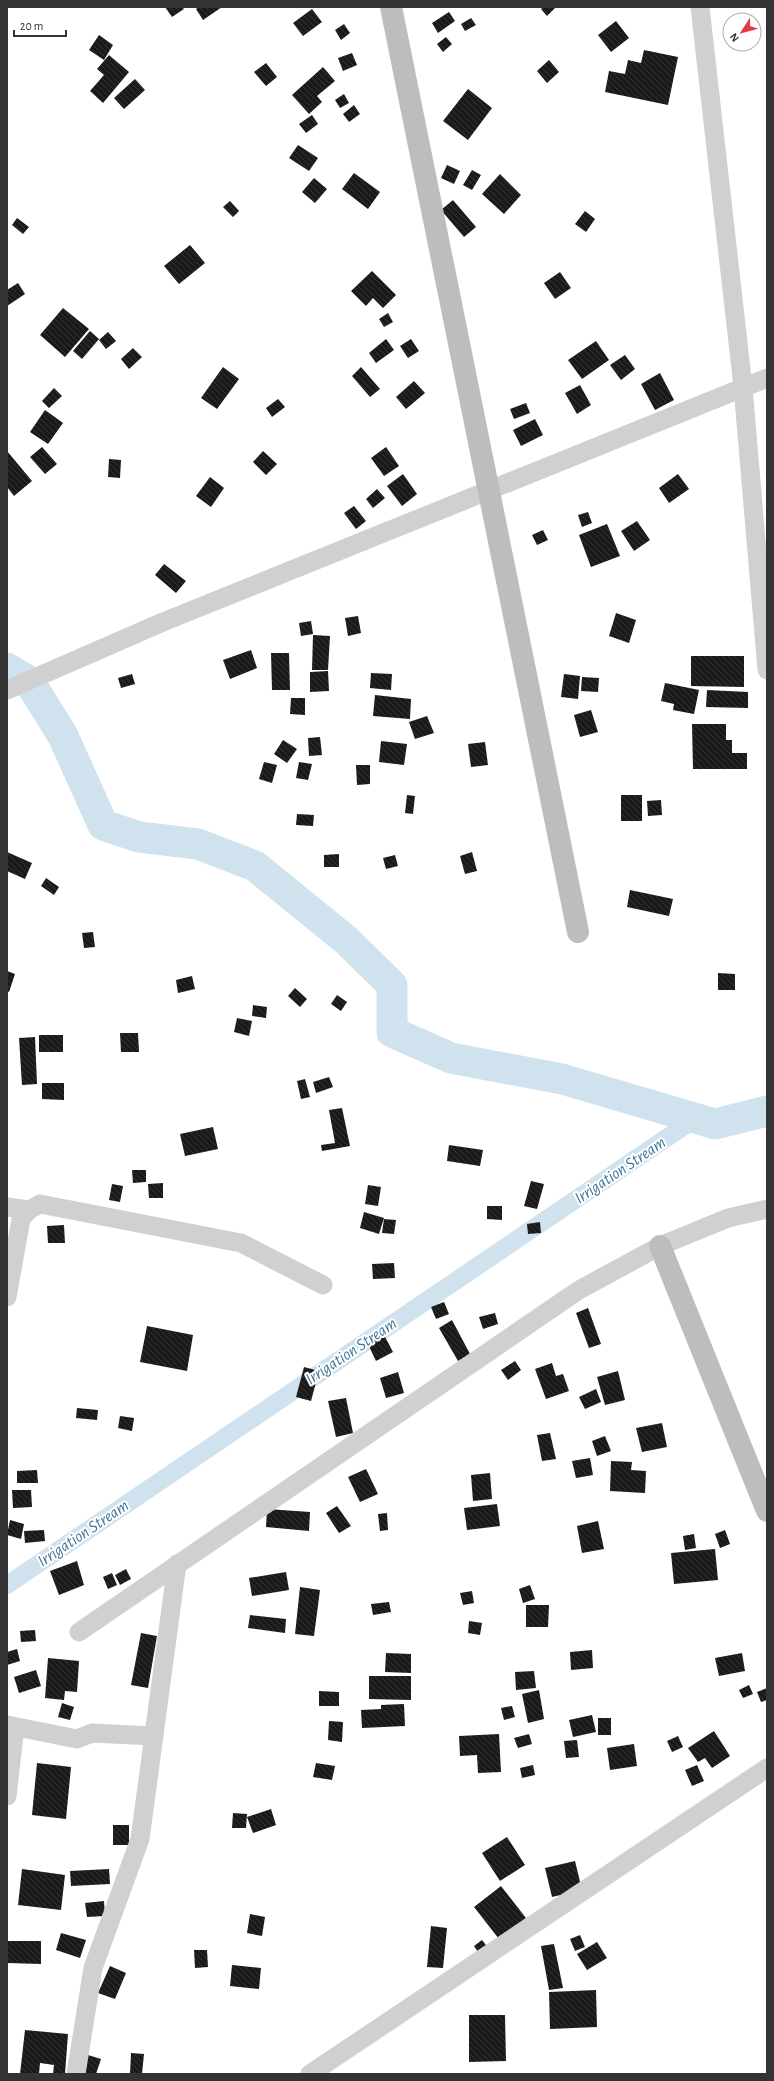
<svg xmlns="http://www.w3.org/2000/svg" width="774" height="2081" viewBox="0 0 774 2081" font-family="'Alegreya Sans',sans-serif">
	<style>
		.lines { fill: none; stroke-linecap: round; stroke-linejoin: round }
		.canal { stroke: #cfe2ee; stroke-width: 18 }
		.river { stroke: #cfe2ee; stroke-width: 31 }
		.building { fill: url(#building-back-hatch) }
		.street { stroke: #d0d0d0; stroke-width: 19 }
		.secondary { stroke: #bdbdbd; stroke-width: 22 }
		.labels { text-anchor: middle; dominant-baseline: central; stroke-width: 4; stroke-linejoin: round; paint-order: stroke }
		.water-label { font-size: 17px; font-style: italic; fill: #3f7597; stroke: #fff }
	</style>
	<defs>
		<pattern id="building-back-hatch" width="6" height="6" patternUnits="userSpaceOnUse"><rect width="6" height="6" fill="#1a1a1a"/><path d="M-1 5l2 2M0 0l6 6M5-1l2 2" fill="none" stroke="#333"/></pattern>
	</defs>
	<rect width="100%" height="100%" fill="#fff"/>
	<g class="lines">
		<path class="canal" d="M7 1585 696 1118"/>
		<path class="river" d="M7 668 29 681 63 736 103 825 139 837 198 844 255 866 346 940 392 985V1032L451 1058 562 1079 715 1124 767 1111"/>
	</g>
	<path class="building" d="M165 7H182L184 9 172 17Z
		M199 7H222L203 20 196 9Z
		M543 7H556L547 16 541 9Z
		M312 9 322 22 303 36 293 23Z
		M449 12 455 21 438 33 432 23Z
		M471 18 476 25 465 31 461 24Z
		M616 21 629 38 611 52 598 35Z
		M344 24 350 33 341 40 335 30Z
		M99 35 113 45 104 60 89 50Z
		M446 37 452 44 443 52 437 44Z
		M644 50 678 57 668 105 605 92 609 71 625 74 628 60 641 63Z
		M352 53 357 65 343 71 338 58Z
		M109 55 129 72 103 103 90 91 104 75 97 69Z
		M549 60 559 72 547 83 537 71Z
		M266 63 277 77 266 86 254 72Z
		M323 67 335 81 317 96 322 102 309 114 292 95Z
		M135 79 145 90 124 109 114 98Z
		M468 89 492 108 468 140 443 121Z
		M344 94 349 103 340 108 335 100Z
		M354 105 360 114 349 122 343 114Z
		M312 115 318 124 306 133 299 124Z
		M298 145 318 158 309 171 289 158Z
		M447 165 460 171 454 184 441 178Z
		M472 170 481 175 472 190 463 185Z
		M354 173 380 192 368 209 342 189Z
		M500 174 521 195 504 214 482 194Z
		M314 178 327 189 315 203 302 192Z
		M453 200 476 227 464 237 441 210Z
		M230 201 239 211 233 217 223 207Z
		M585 211 595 219 586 232 575 224Z
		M17 218 29 227 23 234 12 225Z
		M190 245 205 263 179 284 164 266Z
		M372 271 396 295 383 308 373 298 366 306 351 291Z
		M560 272 571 288 555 299 544 283Z
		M18 283 25 294 7 306V290Z
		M63 308 89 329 65 357 40 335Z
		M388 313 393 322 384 327 379 319Z
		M90 331 99 339 82 359 73 351Z
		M108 332 116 341 106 349 99 340Z
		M386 339 394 350 376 363 369 353Z
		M411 339 419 351 408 358 400 346Z
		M596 341 609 360 582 379 568 360Z
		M133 348 142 357 129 369 121 359Z
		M625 355 635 369 621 380 610 365Z
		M223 367 239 379 217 409 201 398Z
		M361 367 380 389 370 397 352 376Z
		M660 373 674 400 655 410 641 384Z
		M414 381 425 393 406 409 396 397Z
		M580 385 591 405 577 414 565 393Z
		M54 388 62 396 49 408 42 401Z
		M278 399 285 407 272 417 266 408Z
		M526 403 530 413 514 419 510 409Z
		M45 410 63 423 48 444 30 432Z
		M535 419 543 435 521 446 513 430Z
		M42 447 57 464 45 474 30 457Z
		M386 447 399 466 384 476 371 458Z
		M7 451 32 481 14 496 7 487Z
		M263 451 277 464 266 475 253 462Z
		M109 459 121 460 120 478 108 477Z
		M403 474 417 494 402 506 387 486Z
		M678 474 689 489 669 503 659 488Z
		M210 477 224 488 211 507 196 496Z
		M377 489 385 498 373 508 366 499Z
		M354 506 366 521 356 529 344 513Z
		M588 512 592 523 582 527 578 515Z
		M637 521 650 540 634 551 621 531Z
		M607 524 620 556 591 567 579 535Z
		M543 530 548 540 537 545 532 535Z
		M164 564 186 581 176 593 155 575Z
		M616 613 636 620 629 643 609 636Z
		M358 616 361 633 348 636 345 618Z
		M311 621 313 634 301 636 299 623Z
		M313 635 330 636 328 670H312Z
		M251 650 257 668 230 679 223 660Z
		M271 653H289L290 690H272Z
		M691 656H744V687L691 686Z
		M328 671 329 691 310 692V672Z
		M371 673 392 674 391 690 370 688Z
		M132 674 135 684 121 688 118 678Z
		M564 674 580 676 578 699 561 697Z
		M582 677 599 678 598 692 581 691Z
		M665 683 699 690 694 714 673 710 674 704 661 701Z
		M707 690 748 692V708L706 707Z
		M375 695 411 699 410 719 373 716Z
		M291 698H305V715L290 714Z
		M591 710 598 732 580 737 574 715Z
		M427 716 434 733 415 739 409 722Z
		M692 724H726V740H732V753H747V769H693Z
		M320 737 322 755 309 756 308 738Z
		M283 740 297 749 287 763 274 754Z
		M381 741 407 744 404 765 379 762Z
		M485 742 488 765 471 767 468 744Z
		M264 762 277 765 272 783 259 779Z
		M299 762 312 764 308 780 296 778Z
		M356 765H370V784L357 785Z
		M407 795 415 796 413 814 405 813Z
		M621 795H642V821H621Z
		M661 800 662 815 648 816 647 801Z
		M297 814 314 815 313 826 296 825Z
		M7 852 32 863 25 879 7 871Z
		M472 852 477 871 465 874 460 856Z
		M339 854V867H324V855Z
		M395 855 398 866 386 869 383 858Z
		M46 878 59 887 54 895 41 886Z
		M630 890 673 899 669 916 627 907Z
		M93 932 95 947 84 948 82 933Z
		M7 971 15 974 9 992 7 991Z
		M718 973 735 974V990H718Z
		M192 976 195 989 178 993 176 980Z
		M295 988 307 999 300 1007 288 996Z
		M337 995 347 1002 341 1011 331 1004Z
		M253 1005 267 1007 266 1018 252 1016Z
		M237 1018 252 1021 249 1036 234 1032Z
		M120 1033H138L139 1052H121Z
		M39 1035H63V1052H39Z
		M35 1037 37 1084 22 1085 19 1038Z
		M329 1077 333 1087 316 1093 313 1082Z
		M305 1079 310 1097 301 1099 297 1081Z
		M42 1083H64V1100L42 1099Z
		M342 1108 350 1146 322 1151 321 1145 335 1143 329 1110Z
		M213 1127 218 1149 185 1156 180 1134Z
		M449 1145 483 1150 480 1166 447 1161Z
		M132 1170H146V1182L133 1183Z
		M531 1181 544 1184 537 1209 524 1206Z
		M163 1183V1198H149L148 1184Z
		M112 1184 123 1186 120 1202 109 1200Z
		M368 1185 381 1187 378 1206 365 1204Z
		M487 1206H502V1220L487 1219Z
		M364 1212 384 1218 379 1234 360 1228Z
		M384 1219 396 1220 394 1234 382 1233Z
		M540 1222 541 1233 528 1234 527 1224Z
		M64 1225 65 1243H48L47 1226Z
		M394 1263 395 1278 373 1279 372 1264Z
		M444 1302 449 1314 436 1319 431 1307Z
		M588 1308 601 1344 589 1348 576 1313Z
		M495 1313 498 1324 483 1329 479 1317Z
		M452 1320 470 1354 458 1361 439 1328Z
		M147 1326 193 1335 187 1371 140 1362Z
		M382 1331 393 1352 376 1361 366 1340Z
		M515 1361 521 1370 508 1380 501 1370Z
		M552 1363 556 1376 563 1374 569 1391 546 1399 535 1369Z
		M304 1367 319 1371 311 1401 296 1397Z
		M618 1371 625 1400 605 1405 597 1377Z
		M398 1372 404 1393 386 1398 380 1378Z
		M596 1389 601 1402 585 1409 579 1397Z
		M346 1398 353 1433 336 1437 328 1401Z
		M77 1408 98 1410 97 1420 76 1418Z
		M120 1416 134 1418 132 1431 118 1428Z
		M662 1423 667 1447 642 1452 636 1428Z
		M550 1433 556 1459 542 1461 537 1435Z
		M605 1436 611 1451 597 1456 592 1441Z
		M590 1458 593 1475 576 1478 572 1461Z
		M611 1461 632 1462 631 1470 646 1471 645 1493 610 1491Z
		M366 1469 378 1494 360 1502 348 1477Z
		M37 1470 38 1483H17V1471Z
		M490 1473 492 1499 473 1501 471 1475Z
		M12 1490H31L32 1507 13 1508Z
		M497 1504 500 1526 467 1530 464 1508Z
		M337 1506 351 1526 339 1533 326 1513Z
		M267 1509 310 1512 309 1531 266 1527Z
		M387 1513 388 1530 380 1531 378 1514Z
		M10 1520 24 1524 21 1539 7 1535Z
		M598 1521 604 1549 582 1553 577 1526Z
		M44 1530 45 1541 25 1543 24 1531Z
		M725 1530 730 1544 720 1548 715 1534Z
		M694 1534 696 1548 685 1550 683 1536Z
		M715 1549 718 1580 674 1584 671 1553Z
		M77 1561 84 1585 59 1595 50 1571Z
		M126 1569 131 1579 120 1585 115 1575Z
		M286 1572 289 1590 252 1596 249 1578Z
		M112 1573 117 1585 108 1589 103 1577Z
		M530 1585 535 1599 523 1603 519 1589Z
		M300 1587 320 1590 314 1636 295 1634Z
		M472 1591 474 1603 463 1605 460 1593Z
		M389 1602 391 1612 373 1615 371 1604Z
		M526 1605H549L548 1627H526Z
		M250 1615 286 1619 285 1633 248 1628Z
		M469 1621 482 1623 480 1635 468 1633Z
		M35 1630 36 1641 21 1642 20 1631Z
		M141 1633 157 1636 148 1688 131 1685Z
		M17 1649 20 1661 7 1665V1652Z
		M592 1650 593 1668 571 1670 570 1652Z
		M386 1653 411 1654V1673L385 1672Z
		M742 1653 745 1671 719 1676 715 1658Z
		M48 1658 79 1661 77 1692 65 1691 64 1700 45 1698Z
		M36 1670 41 1686 19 1693 14 1677Z
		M534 1671 536 1688 516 1690 515 1672Z
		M369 1676H411V1700L369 1699Z
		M749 1685 753 1694 743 1698 739 1690Z
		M767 1688V1700L761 1702 757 1692Z
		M539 1690 544 1719 528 1723 522 1694Z
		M319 1691 339 1692V1706H319Z
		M62 1703 74 1707 70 1720 58 1717Z
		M404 1704 405 1726 362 1728 361 1710 381 1709V1705Z
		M512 1706 515 1717 504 1720 501 1708Z
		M592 1715 596 1732 573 1737 569 1720Z
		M598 1718H611V1735H598Z
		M329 1721 343 1722 342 1742 328 1740Z
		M714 1731 730 1756 712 1768 705 1758 698 1762 688 1748Z
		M499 1734 501 1772 478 1773 477 1755 460 1756 459 1736Z
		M529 1734 532 1744 518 1748 514 1738Z
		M678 1736 683 1747 672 1752 667 1741Z
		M577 1740 579 1757 566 1758 564 1741Z
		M634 1744 637 1766 610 1770 607 1748Z
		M37 1763 71 1767 66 1819 32 1815Z
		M316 1763 335 1766 332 1780 313 1777Z
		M533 1765 535 1775 522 1778 520 1768Z
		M697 1765 704 1781 692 1786 685 1770Z
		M271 1809 276 1825 253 1833 247 1817Z
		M233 1813 247 1814 246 1828H232Z
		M113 1825H129V1845H113Z
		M507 1837 525 1865 500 1881 482 1853Z
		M575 1861 582 1890 552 1897 545 1868Z
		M22 1869 65 1875 61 1910 18 1905Z
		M109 1869 110 1884 71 1886 70 1871Z
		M501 1886 526 1918 499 1939 474 1907Z
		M104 1901 105 1916 87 1917 85 1903Z
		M250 1914 265 1917 262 1936 247 1933Z
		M431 1926 447 1928 443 1968 427 1967Z
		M61 1933 86 1940 80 1958 56 1950Z
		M580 1935 585 1947 575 1951 570 1939Z
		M482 1940 489 1949 480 1955 474 1946Z
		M7 1941H41V1964L7 1963Z
		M597 1942 607 1958 587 1970 577 1954Z
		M554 1944 563 1988 549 1990 541 1946Z
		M194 1950H207L208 1967 195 1968Z
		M232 1965 261 1968 259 1989 230 1986Z
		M110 1966 126 1973 115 1999 98 1993Z
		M596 1990 597 2027 550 2029 549 1992Z
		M469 2015H505L506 2061 469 2062Z
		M25 2030 68 2034 65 2074H53L54 2065 40 2063 39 2074H20Z
		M131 2053 144 2054 142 2074H130Z
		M88 2055 101 2059 96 2074H82Z"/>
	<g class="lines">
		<path class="street" d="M700 7 743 387 767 670
			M7 690 163 622 767 378
			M7 1207 29 1210
			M7 1297 21 1219 29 1210 40 1204 241 1243 323 1285
			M79 1632 579 1290 660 1246 728 1218 767 1209
			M7 1725 77 1739 92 1733 154 1736
			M7 1796 15 1727
			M76 2074 93 1968 140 1839 177 1564
			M310 2074 767 1768"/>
		<path class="secondary" d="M391 7 578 932
			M660 1246 767 1511"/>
	</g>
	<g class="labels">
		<g class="water-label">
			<text transform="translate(620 1170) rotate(-34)">Irrigation Stream</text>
			<text transform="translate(351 1351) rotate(-34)">Irrigation Stream</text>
			<text transform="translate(83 1533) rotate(-34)">Irrigation Stream</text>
		</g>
	</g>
	<rect width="774" height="2081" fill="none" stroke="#333333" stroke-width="16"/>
	<g transform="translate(742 32) rotate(234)"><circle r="19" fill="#ffffff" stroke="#adadad"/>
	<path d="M0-3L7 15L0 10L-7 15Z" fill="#e63946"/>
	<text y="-6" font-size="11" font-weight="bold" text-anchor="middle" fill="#333333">N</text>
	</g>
	<path d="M14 30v6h52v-6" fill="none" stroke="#333333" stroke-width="2"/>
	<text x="20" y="30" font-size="12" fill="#333333" stroke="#ffffff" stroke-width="3" paint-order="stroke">20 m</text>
</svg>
